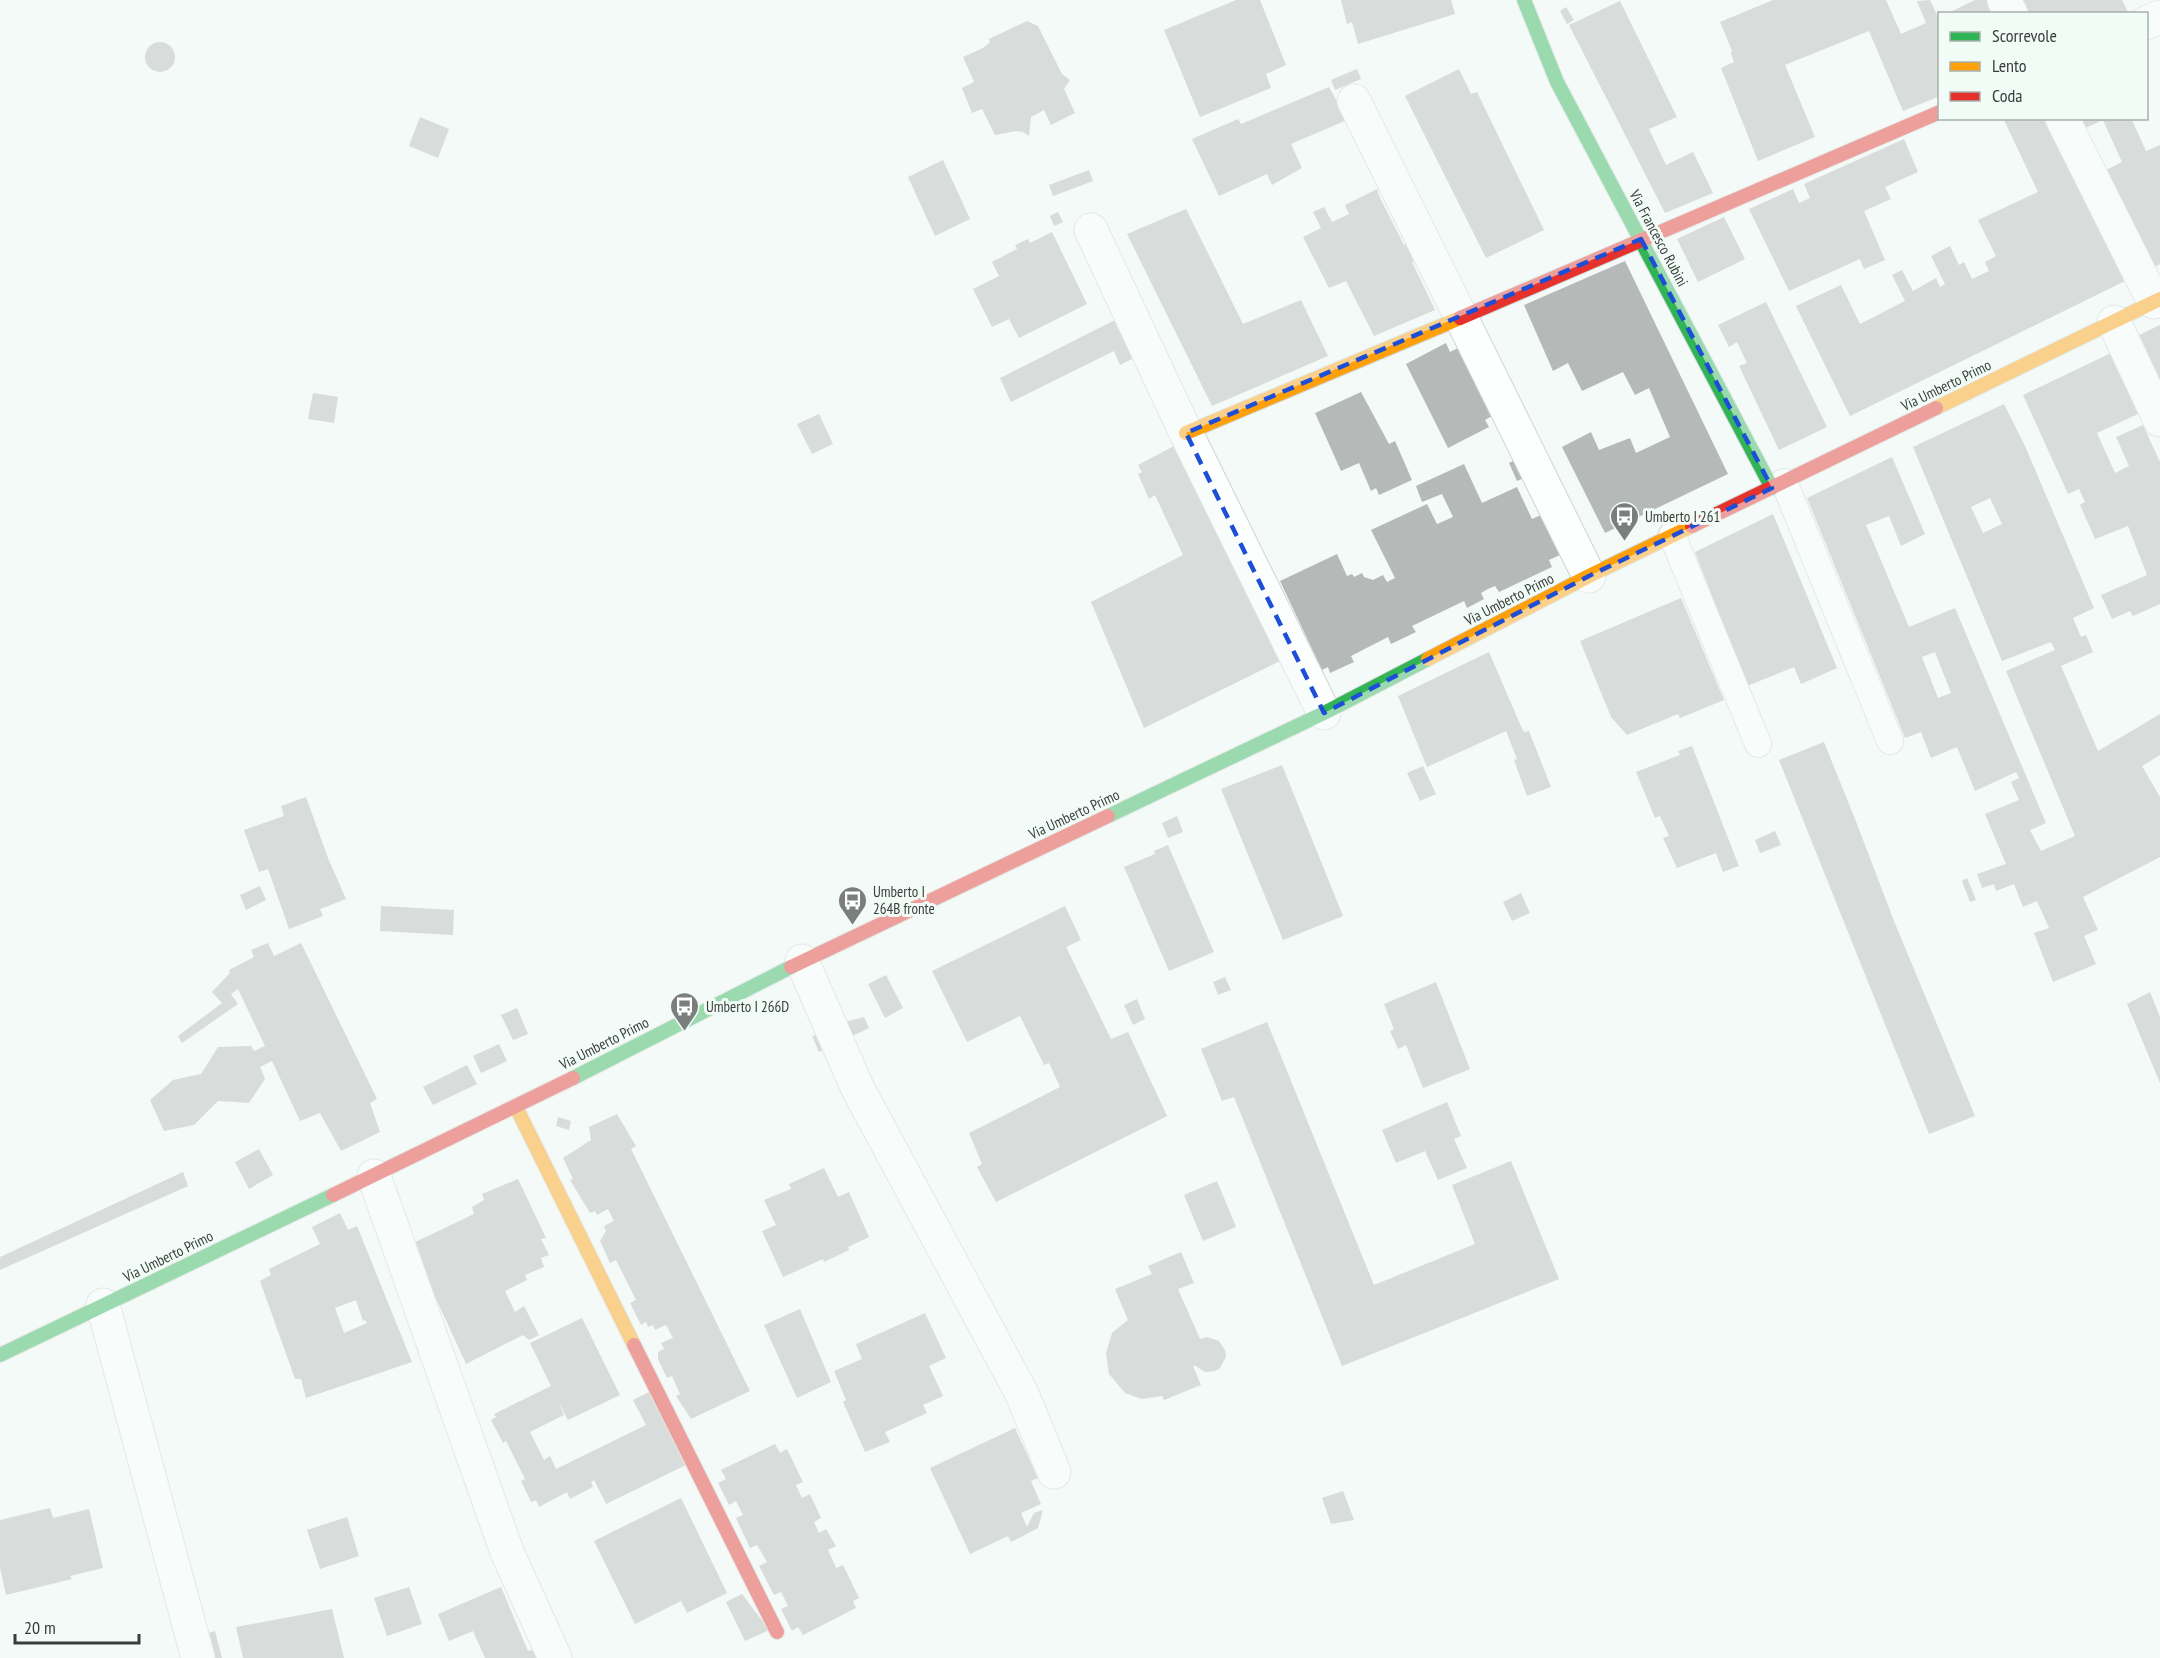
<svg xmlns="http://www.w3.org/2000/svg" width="2160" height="1658" viewBox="0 0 2160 1658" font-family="'PT Sans Narrow',sans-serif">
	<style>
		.building { fill: #b5bab9; fill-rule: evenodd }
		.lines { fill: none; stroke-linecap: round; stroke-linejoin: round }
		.lane-casing { stroke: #d0d5d2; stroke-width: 28 }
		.street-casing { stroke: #d0d5d2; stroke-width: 35 }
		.fast-casing { stroke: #d0d5d2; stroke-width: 16 }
		.slow-casing { stroke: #d0d5d2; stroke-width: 16 }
		.jam-casing { stroke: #d0d5d2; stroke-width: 16 }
		.lane { stroke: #fdfefe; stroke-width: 26 }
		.street { stroke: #fdfefe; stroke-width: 33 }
		.fast { stroke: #30b455; stroke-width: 14 }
		.slow { stroke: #ff9f0a; stroke-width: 14 }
		.jam { stroke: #e5322d; stroke-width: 14 }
		.marked { fill: none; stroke: #1d4ed8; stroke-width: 4.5; stroke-dasharray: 12 8; stroke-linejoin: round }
		.labels { text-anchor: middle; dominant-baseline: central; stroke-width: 6; stroke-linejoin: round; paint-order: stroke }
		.street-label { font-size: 15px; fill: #393d3b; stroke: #f2fcf7 }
		.poi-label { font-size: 15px; fill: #393d3b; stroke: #f2fcf7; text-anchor: start }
	</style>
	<rect width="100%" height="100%" fill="#f4faf7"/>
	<path class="building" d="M1236 0H1260L1286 65 1266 74 1271 88 1200 117 1164 30Z
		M1341 0H1451L1455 14 1358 44 1352 22 1347 24Z
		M1773 0H1886L1901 34 1926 23 1917 1 1930 0 1938 17 1940 16V96L1903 111 1869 31 1785 65 1815 137 1758 161 1721 68 1734 62 1731 53 1732 51 1720 22Z
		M1975 0H1987L1993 14H1946Z
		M2018 0H2122L2129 14H2024Z
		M1620 1 1677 117 1649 129 1666 165 1693 152 1713 193 1665 213 1569 25Z
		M1566 7 1574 20 1567 24 1560 11Z
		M1027 21 1038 26 1062 74 1070 80 1064 89 1075 113 1051 125 1044 110 1031 117 1029 136 1023 132 1016 131 995 135 982 109 972 113 962 88 974 82 963 57 983 48 990 42 989 39Z
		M145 57a15 15 0 1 1 30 0a15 15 0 1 1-30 0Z
		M1357 69 1361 79 1335 90 1331 80Z
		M1459 69 1471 94 1477 92 1544 230 1486 258 1405 96Z
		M1329 87 1347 120 1291 144 1302 168 1272 185 1267 174 1219 196 1192 139 1238 119 1241 124Z
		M420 117 449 129 438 158 409 146Z
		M2003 118H2045L2125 281 1850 416 1796 306 1841 285 1860 324 1905 301 1892 275 1902 270 1913 291 1936 278 1940 287 1945 284 1931 256 1950 246 1959 265 1964 262 1972 279 1989 271 1985 262 1996 256 1978 220 2038 192Z
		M2076 118H2131L2146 151 2160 145V264L2148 270 2106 170 2122 162 2103 120 2081 130Z
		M1904 139 1918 172 1885 187 1891 199 1864 211 1885 260 1864 269 1860 259 1789 291 1749 209 1793 189 1799 203 1810 198 1804 184Z
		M943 160 970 219 935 236 908 177Z
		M1089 170 1093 181 1053 196 1049 185Z
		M1377 189 1380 198 1404 245 1408 243 1417 260 1412 262 1435 310 1374 336 1346 281 1329 288 1303 237 1321 228 1313 212 1324 207 1332 222 1349 214 1345 205Z
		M1186 209 1243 324 1301 300 1328 356 1212 406 1127 234Z
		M1058 212 1063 222 1054 226 1050 216Z
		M1724 217 1745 259 1698 282 1677 239Z
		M1052 232 1087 304 1019 338 1009 319 992 327 973 289 999 276 992 262 1017 249 1015 245 1028 239 1030 243Z
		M1625 261 1728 474 1605 533 1562 447 1591 432 1599 450 1630 438 1636 453 1670 437 1649 388 1635 395 1623 372 1582 391 1568 363 1553 371 1524 305Z
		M1766 302 1827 427 1779 450 1739 366 1747 363 1737 342 1729 347 1718 325Z
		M1115 320 1134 358 1120 365 1114 351 1011 402 1000 378Z
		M2160 325V379L2139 335Z
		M1446 343 1450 352 1458 348 1492 416 1485 420 1489 427 1448 448 1406 364Z
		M2111 353 2138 414 2097 433 2115 473 2129 466 2116 437 2143 425 2160 462V604L2133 616 2130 611 2112 619 2101 595 2147 575 2128 526 2095 539 2080 505 2085 502 2079 489 2068 494 2023 395Z
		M1361 392 1389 444 1395 441 1412 480 1379 495 1376 488 1371 491 1359 463 1341 471 1315 413Z
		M313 393 338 397 334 423 308 419Z
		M2004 404 2025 446 2094 608 2073 618 2081 637 2086 635 2093 652 2061 666 2098 751 2160 714V755L2142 766 2160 797V857L2083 897 2098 930 2084 936 2096 964 2053 982 2034 933 2049 928 2037 901 2023 907 2014 884 1996 891 1994 884 1982 888 1977 874 2006 864 1985 814 2019 800 2011 782 2019 778 2016 772 1975 791 1957 747 1931 758 1921 732 1905 738 1807 498 1892 457 1925 534 1901 546 1889 516 1866 525 1909 627 1955 608 2046 823 2030 830 2041 851 2075 836 2006 671 2055 650 2051 642 2002 661 1913 447ZM1990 498 2002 524 1983 533 1971 507ZM1935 652 1951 693 1938 698 1922 657Z
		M819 414 833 444 812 454 797 424Z
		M1174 446 1280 661 1144 728 1091 602 1183 555 1155 495 1149 499 1138 474 1142 472 1138 465Z
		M1517 459 1526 477 1517 481 1509 463Z
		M1464 464 1482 503 1517 487 1532 519 1541 515 1560 555 1549 560 1552 567 1499 592 1495 586 1488 589 1481 593 1484 599 1467 608 1464 601 1412 626 1416 632 1391 644 1388 637 1351 656 1354 662 1330 673 1328 667 1322 670 1280 581 1337 554 1347 576 1352 574 1354 577 1362 573 1364 577 1373 580 1383 575 1387 582 1395 578 1371 530 1427 504 1437 524 1453 517 1442 494 1422 502 1416 486Z
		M1773 514 1837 668 1801 684 1794 667 1747 686 1695 552Z
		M1681 598 1724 700 1680 718 1678 714 1627 735 1611 717 1580 641Z
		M1489 652 1520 724 1524 732 1529 731 1551 787 1527 796 1514 760 1517 759 1506 731 1427 767 1398 696Z
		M1824 742 1857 824 1894 921 1975 1116 1929 1134 1779 760Z
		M1692 746 1739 866 1723 872 1716 853 1677 868 1663 838 1669 836 1660 816 1655 818 1636 772 1680 755 1678 751Z
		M1282 765 1343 916 1283 940 1221 789Z
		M1423 766 1436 794 1420 801 1407 773Z
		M306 797 328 858 346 899 320 909 323 916 289 929 268 869 259 872 244 830 284 816 281 806Z
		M1177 816 1183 832 1168 838 1162 823Z
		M1775 831 1781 845 1760 853 1755 840Z
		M1168 845 1214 952 1169 971 1124 867 1155 854 1154 851Z
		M1967 878 1976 900 1970 902 1962 881Z
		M260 886 266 900 246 910 240 895Z
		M1521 893 1530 913 1512 921 1503 902Z
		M381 906 454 910 453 935 380 931Z
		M1065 906 1081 940 1066 947 1111 1039 1128 1032 1167 1116 996 1202 977 1167 982 1164 969 1133 1060 1087 1049 1063 1044 1065 1020 1016 967 1042 932 971Z
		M268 943 274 956 301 943 377 1099 370 1103 380 1132 341 1151 320 1113 300 1121 272 1061 260 1067 265 1079 249 1103 218 1101 194 1125 164 1131 150 1100 173 1080 201 1074 218 1047 251 1046 254 1051 265 1046 238 989 231 994 238 1004 182 1043 178 1036 222 1003 212 992 230 973 229 970 254 957 251 950Z
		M886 975 903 1008 885 1018 868 984Z
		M1225 977 1231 990 1218 995 1213 982Z
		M1436 982 1470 1069 1423 1088 1406 1045 1398 1049 1390 1031 1394 1029 1384 1004Z
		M2150 992 2160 1017V1083L2127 1004Z
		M1137 999 1145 1019 1133 1025 1124 1005Z
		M517 1008 528 1034 513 1040 501 1015Z
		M864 1017 869 1028 819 1052 812 1036 833 1031 840 1018 849 1021Z
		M1267 1022 1374 1285 1475 1244 1452 1185 1511 1161 1559 1279 1342 1366 1234 1097 1222 1101 1201 1049Z
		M499 1044 507 1061 481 1073 473 1056Z
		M467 1065 477 1084 433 1105 423 1087Z
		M1447 1102 1461 1136 1454 1139 1467 1168 1438 1180 1425 1151 1396 1163 1382 1130Z
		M617 1114 636 1146 631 1149 750 1391 691 1419 676 1396 680 1394 672 1376 667 1378 658 1359V1352L664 1349 661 1343 673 1338 666 1325 655 1330 653 1325 648 1327 646 1322 641 1325 630 1303 636 1300 616 1260 610 1263 600 1241 606 1231 604 1226 614 1221 608 1209 597 1215 595 1211 590 1213 570 1180 573 1179 563 1158 591 1140 589 1127Z
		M558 1117 571 1121 569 1130 556 1126Z
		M259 1149 273 1175 249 1189 235 1162Z
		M824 1168 838 1197 849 1192 869 1237 848 1247 849 1250 824 1262 823 1259 783 1277 762 1231 776 1225 764 1200 791 1189 789 1184Z
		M183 1172 188 1186 0 1270V1257Z
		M518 1179 546 1238 541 1239 549 1255 541 1258 544 1267 525 1275 527 1280 505 1291 515 1312 524 1306 539 1335 529 1340 523 1335 466 1364 411 1244 474 1214 472 1207 484 1200 482 1194Z
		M1217 1181 1236 1227 1203 1241 1184 1195Z
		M340 1213 348 1230 357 1226 412 1362 306 1398 301 1379H295L260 1281 271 1275 269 1269 320 1244 312 1227ZM356 1300 363 1321 365 1320 367 1323 344 1333 335 1308Z
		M1181 1252 1194 1283 1178 1289 1200 1339 1207 1337 1219 1341 1225 1350 1226 1357 1220 1368 1215 1371 1205 1372 1196 1366H1193L1201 1385 1164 1400 1162 1396 1142 1399 1125 1393 1109 1374 1106 1353 1112 1333 1128 1320 1115 1289 1152 1274 1148 1266Z
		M800 1309 831 1382 797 1398 764 1325Z
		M925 1313 946 1358 929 1366 943 1396 923 1405 927 1413 885 1432 890 1442 865 1452 843 1402 846 1400 834 1371 862 1359 856 1344Z
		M582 1318 620 1395 568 1420 558 1401 564 1415 530 1432 544 1460 550 1456 556 1469 646 1425 633 1400 649 1392 686 1465 606 1504 594 1480 591 1482 593 1487 570 1499 567 1492 539 1507 536 1500 531 1502 521 1481 525 1479 506 1441 503 1443 491 1420 496 1417 494 1414 551 1386 530 1343Z
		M1015 1428 1038 1478 1031 1481 1041 1504 1021 1513 1027 1527 1034 1513 1043 1510 1038 1528 1011 1542 1008 1536 970 1554 930 1468Z
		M775 1444 780 1453 787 1449 803 1482 796 1485 802 1498 810 1494 821 1518 814 1522 819 1533 826 1529 836 1546 828 1550 836 1568 843 1565 859 1598 853 1601 856 1608 803 1635 798 1627 792 1631 781 1609 788 1606 781 1592 774 1595 759 1566 767 1562 757 1545 750 1548 736 1518 743 1515 736 1501 729 1505 718 1483 726 1479 721 1470Z
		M1343 1491 1354 1520 1331 1524 1322 1498Z
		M681 1498 727 1593 687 1613 681 1601 635 1624 594 1541Z
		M50 1508 53 1518 89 1509 103 1568 70 1576 72 1579 6 1595 0 1568V1520Z
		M347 1517 359 1556 320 1569 307 1530Z
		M409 1587 422 1624 387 1636 374 1598Z
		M501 1587 528 1651 536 1649 539 1658H485L473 1631 449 1641 438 1614Z
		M742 1594 769 1630 745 1641 726 1602Z
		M332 1609 344 1658H243L236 1627Z
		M215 1631 222 1658H211L206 1634Z"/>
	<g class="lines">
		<defs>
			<path id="lane" d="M1784 482 1890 741
				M1672 535 1758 744"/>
			<path id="street" d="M2004 0 2011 14
				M2146 23 2160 17
				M1354 101 1589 576
				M2062 118 2154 302
				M1091 230 1186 433 1324 713
				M2114 322 2160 420
				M802 961 858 1089 1022 1394 1054 1472
				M374 1176 507 1552 555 1658
				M103 1305 198 1658"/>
			<path id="fast" d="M1524 0 1557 82 1772 488
				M1108 816 1324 713 1428 659
				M573 1078 791 967
				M0 1355 333 1195"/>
			<path id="slow" d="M1936 408 2160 299
				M1186 433 1460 318
				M1428 659 1589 576 1692 526
				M516 1107 634 1345"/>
			<path id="jam" d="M1460 318 1940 112
				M1692 526 1936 408
				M791 967 1108 816
				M333 1195 573 1078
				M634 1345 777 1632"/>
		</defs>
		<use href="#lane" class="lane-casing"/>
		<use href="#street" class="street-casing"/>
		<use href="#fast" class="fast-casing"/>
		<use href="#slow" class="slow-casing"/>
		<use href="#jam" class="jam-casing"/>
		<use href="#lane" class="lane"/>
		<use href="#street" class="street"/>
		<use href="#fast" class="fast"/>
		<use href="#slow" class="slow"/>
		<use href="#jam" class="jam"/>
	</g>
	<path d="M0 0H2160V1658H0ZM1641 239 1772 488 1589 576 1324 713 1186 433Z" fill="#f4faf7" fill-opacity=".55" fill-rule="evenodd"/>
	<path class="marked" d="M1641 239 1772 488 1589 576 1324 713 1186 433Z"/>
	<defs>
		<symbol id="bus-pin" viewBox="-11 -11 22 30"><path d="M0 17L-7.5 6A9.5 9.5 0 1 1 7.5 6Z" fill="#7a7f7d" stroke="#f2fcf7"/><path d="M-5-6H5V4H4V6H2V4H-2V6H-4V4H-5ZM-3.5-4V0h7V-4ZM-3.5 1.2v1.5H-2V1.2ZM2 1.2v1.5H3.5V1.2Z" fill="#fff"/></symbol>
	</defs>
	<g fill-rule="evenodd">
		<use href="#bus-pin" x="1608" y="500" width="33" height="45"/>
		<use href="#bus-pin" x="836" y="884" width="33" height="45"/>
		<use href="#bus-pin" x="668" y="990" width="33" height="45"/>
	</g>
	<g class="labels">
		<g class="street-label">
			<text transform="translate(1659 238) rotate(62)">Via Francesco Rubini</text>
			<text transform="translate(1946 385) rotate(-26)">Via Umberto Primo</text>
			<text transform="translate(1509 599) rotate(-27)">Via Umberto Primo</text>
			<text transform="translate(1074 814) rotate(-25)">Via Umberto Primo</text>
			<text transform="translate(604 1043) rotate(-27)">Via Umberto Primo</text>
			<text transform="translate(168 1256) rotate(-26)">Via Umberto Primo</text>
		</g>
		<g class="poi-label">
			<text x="1645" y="516">Umberto I 261</text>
			<text x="873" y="891">Umberto I<tspan x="873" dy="17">264B fronte</tspan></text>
			<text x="706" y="1006">Umberto I 266D</text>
		</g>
	</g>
	<rect x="1938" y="12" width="210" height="108" fill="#f2fcf7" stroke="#a8b0ac" stroke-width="1.5"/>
	<rect x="1950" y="32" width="30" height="9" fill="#30b455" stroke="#a8b0ac" stroke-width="1.5"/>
	<text x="1992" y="42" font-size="18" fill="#393d3b">Scorrevole</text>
	<rect x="1950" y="62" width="30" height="9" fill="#ff9f0a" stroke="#a8b0ac" stroke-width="1.5"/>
	<text x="1992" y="72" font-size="18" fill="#393d3b">Lento</text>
	<rect x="1950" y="92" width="30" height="9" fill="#e5322d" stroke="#a8b0ac" stroke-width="1.5"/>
	<text x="1992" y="102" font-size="18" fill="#393d3b">Coda</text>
	<path d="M15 1634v9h124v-9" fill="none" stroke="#393d3b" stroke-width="3"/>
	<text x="24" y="1634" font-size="18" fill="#393d3b" stroke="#f2fcf7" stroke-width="4.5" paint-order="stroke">20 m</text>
</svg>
